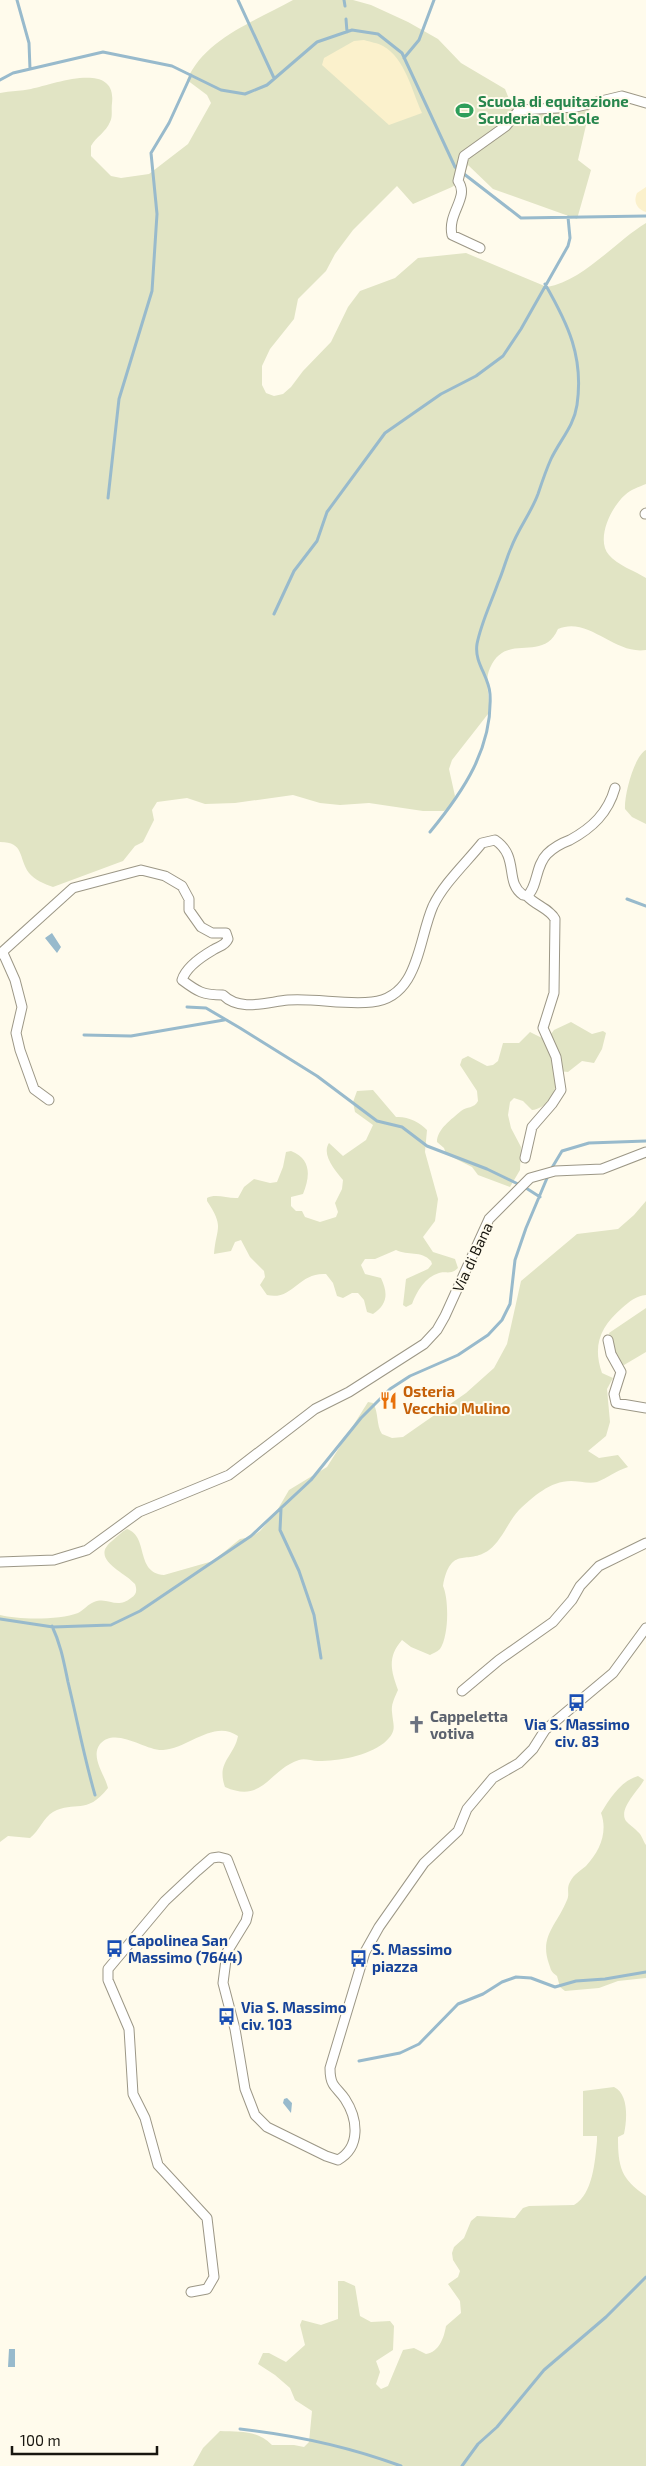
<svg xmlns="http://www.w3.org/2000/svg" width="646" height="2466" viewBox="0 0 646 2466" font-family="'Exo 2',sans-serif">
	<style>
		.green { fill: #e1e4c4 }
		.sand { fill: #fbf1cc }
		.water { fill: #98bacc }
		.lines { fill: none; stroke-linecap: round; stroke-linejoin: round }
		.stream { stroke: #98bacc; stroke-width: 3 }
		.minor-casing { stroke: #9c9786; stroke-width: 11 }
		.minor { stroke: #fff; stroke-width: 9 }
		.labels { text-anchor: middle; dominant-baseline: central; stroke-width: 4; stroke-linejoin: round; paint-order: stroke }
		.leisure-label { font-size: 15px; font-weight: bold; fill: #27864d; stroke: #fffbec; text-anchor: start }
		.street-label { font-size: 15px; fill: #18160f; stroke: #fffbec }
		.food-label { font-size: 15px; font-weight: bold; fill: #c56008; stroke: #fffbec; text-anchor: start }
		.worship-label { font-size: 15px; font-weight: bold; fill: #5b616d; stroke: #fffbec; text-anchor: start }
		.transit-label { font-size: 15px; font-weight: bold; fill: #164399; stroke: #fffbec; text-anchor: start }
	</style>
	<rect width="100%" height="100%" fill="#fffbec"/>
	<path class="green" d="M293 0H353L371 5 408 22 438 39 461 63 505 89 511 104 518 107 587 102 589 112 578 160 591 170 577 219 493 189 468 165 463 179 452 187 413 204 397 186 353 230 335 254 326 271 298 299 294 319 270 349 262 366V385L266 393 274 396 283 394 291 387 303 371 331 342 348 307 360 291 395 278 418 258 466 253 547 287C583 281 616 241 646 223V484C639 487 631 489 625 495 612 506 595 539 609 555 617 565 635 571 646 578V650C614 655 589 616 558 629 543 664 506 631 490 668 483 683 492 699 488 714L452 760 449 769 455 796 452 805 444 811H423L369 803 340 805 320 803 293 795 235 803 205 804 187 798 157 802 152 810 154 820 143 842 135 846 123 861 53 887C44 884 35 880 29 873 18 858 25 842 0 842V93C10 91 21 91 31 89 54 84 117 60 112 103 111 110 113 116 110 122 106 132 96 137 91 146V156L111 176 121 178 149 174 188 144 211 103 207 95 187 80C205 38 256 21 293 0Z
		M646 750V824L632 817 625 809C624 796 634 756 646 750Z
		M571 1022 592 1034 603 1031 606 1033 602 1049 594 1063 582 1061 568 1072 559 1071 554 1073C560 1090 548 1108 532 1110L523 1101 514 1098 510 1102 508 1115 511 1128 521 1147 520 1170 510 1187 478 1175 472 1167 446 1154 444 1148 437 1142C437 1129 452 1119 461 1111 467 1106 474 1109 478 1101L477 1091 460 1065 462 1059 468 1056 487 1066 493 1065 498 1061 503 1043H519L530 1032 542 1038H548L554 1030Z
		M373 1090 396 1117C407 1116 420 1122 427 1130L425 1152 438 1199 435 1221 423 1237 433 1252 455 1259 458 1268C451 1275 447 1271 439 1273 425 1277 417 1291 412 1304L406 1307 403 1305 406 1279 428 1269 432 1264 431 1261C421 1250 408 1256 396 1250L375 1259H365L361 1265 365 1274 381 1278C388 1293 388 1304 373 1314L367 1312 364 1300 358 1293H352L343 1298 337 1296 333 1283 326 1274C298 1272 293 1301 267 1295L260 1285 265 1277 264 1271 250 1257 241 1240 235 1242 231 1251 214 1254C216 1227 225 1228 207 1201V1198C216 1193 228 1199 238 1198L244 1187 254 1179 270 1183 277 1182 283 1167 286 1152 291 1151C312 1159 310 1177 303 1194L291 1197V1206L296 1211H302L305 1217 320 1222 336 1217 338 1212 335 1203 342 1189 343 1180C336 1171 321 1155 329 1143L343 1156 366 1140 373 1125 355 1112 353 1102 357 1091Z
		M646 1201V1295C636 1296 630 1301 622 1308 601 1326 592 1345 602 1373L613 1378 607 1389 610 1422 606 1436 588 1451 599 1458 618 1455 628 1467C615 1471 608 1478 597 1482 589 1484 579 1481 571 1481 550 1481 533 1497 519 1510 508 1522 502 1540 489 1550 467 1566 451 1544 443 1586 449 1599 449 1636 440 1649 437 1652 433 1653 430 1655L411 1647 402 1640C387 1657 391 1671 398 1690 395 1697 391 1704 392 1712 393 1726 398 1731 384 1743 367 1756 339 1761 318 1761 311 1761 305 1758 299 1760 268 1770 264 1804 225 1787 216 1762 234 1757 238 1736 214 1719 189 1748 163 1750 145 1751 116 1726 100 1744 90 1757 105 1775 108 1788 86 1816 75 1800 53 1812 44 1817 39 1831 30 1838L8 1836 0 1842V1615C19 1620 60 1620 78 1613 84 1610 88 1604 94 1602 108 1596 116 1610 131 1598 137 1594 137 1590 135 1584 125 1572 89 1559 112 1541 117 1537 121 1532 127 1529 149 1536 135 1573 164 1575L213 1561 240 1539 251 1537 260 1531 275 1514 289 1490 327 1467 368 1402 373 1403C379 1413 376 1425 382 1434L392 1438 403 1437 466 1393 494 1368 507 1344 521 1281 577 1234 618 1229 634 1215Z
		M646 1308V1352L624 1365 618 1363 609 1333Z
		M638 1776 644 1780C638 1791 618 1809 626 1821 629 1825 635 1828 638 1832 642 1835 643 1841 646 1845V1978L618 1981 599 1988 565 1991 560 1987 557 1976C551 1972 551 1970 549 1964 539 1936 557 1925 567 1900 570 1894 566 1889 570 1882 574 1874 580 1871 586 1866 600 1851 608 1832 601 1813 610 1798 621 1781 638 1776Z
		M614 2087C629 2094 627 2120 624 2134L618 2137C618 2167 621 2179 646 2196V2466H193L203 2448 220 2431C241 2432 257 2430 272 2445H294L304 2447 309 2442 312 2411 295 2400 290 2388 275 2375 258 2364 263 2353H269L286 2362 305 2345 300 2325 302 2320 321 2325 338 2319V2281H344L355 2286 360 2316 371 2322 390 2321 394 2326 393 2350 376 2361 380 2372 376 2384 381 2389 388 2386 403 2350 414 2348 426 2354C439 2352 444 2338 446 2326L461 2313 460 2301 448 2284 458 2277 460 2271 453 2260 452 2253 454 2247 464 2238 471 2221 477 2216 515 2218 523 2208 529 2206 574 2205C593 2194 595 2161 597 2141V2136H583V2091Z"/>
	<path class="sand" d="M364 40C370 42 378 43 383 46 405 58 412 91 422 113L389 125 322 65 324 58 354 41Z
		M646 187V212C637 209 633 202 637 193Z"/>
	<path class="water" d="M52 933 61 947 57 953 45 938Z
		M287 2098 292 2103 291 2113 283 2103 284 2099Z
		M9 2349H15V2367H8Z"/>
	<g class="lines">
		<path class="stream" d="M17 0 29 43 30 69
			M238 0 274 78
			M344 0 345 6
			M346 19 347 32
			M404 58 419 40 434 0
			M0 80 13 73 103 52 172 66 221 90 245 94 267 85 317 42 352 30 378 34 402 53 455 167 521 218 646 216
			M108 498 119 399 152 291 157 214 151 153 169 123 191 75
			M274 614 294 571 317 541 327 512 385 433 441 394 476 376 503 356 521 329 568 246 570 238 568 217
			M430 832C463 792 493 748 490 694 489 676 474 663 477 644 481 623 491 603 498 583 503 572 506 559 511 548 518 529 531 513 538 494 542 482 546 470 551 459 560 440 574 426 577 405 584 357 568 324 545 284
			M627 899 646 906
			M187 1007 206 1008 240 1028 317 1076 377 1121 402 1127 427 1146 487 1169 518 1184
			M84 1035 131 1036 224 1020
			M526 1188 540 1197
			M281 1509 280 1530 299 1571 314 1615 321 1658
			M0 1619 53 1627 111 1625 140 1611 251 1536 311 1480 361 1418 390 1389 410 1376 458 1355 488 1335 502 1320 510 1304 515 1260 526 1228 550 1171 562 1151 589 1143 646 1141
			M52 1626C61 1645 64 1663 68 1682 77 1719 84 1757 95 1795
			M359 2061 400 2053 419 2044 458 2004 483 1994 502 1982 516 1977 531 1978 555 1987 576 1981 605 1979 646 1972
			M240 2429C294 2435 350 2447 401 2466
			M462 2466 478 2444 497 2427 544 2370 606 2317 646 2277"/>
		<defs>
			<path id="minor" d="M480 248 452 235C447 213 470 197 458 181L464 156 506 126 519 110 576 107 622 96 646 103
				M645 514 646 513
				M3 953 15 980 22 1007 16 1033 20 1050 34 1089 49 1100
				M0 954 73 888 141 870 165 876 182 886 189 899V910L201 927 212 933H226L228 939C225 946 219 946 213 950 201 957 186 967 182 980 198 992 203 995 223 995 240 1012 267 1002 288 1000 316 998 344 1005 372 1002 419 997 418 940 433 906 444 883 466 863 482 843L495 840C520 857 504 882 523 895L527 896C538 887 535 866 547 854 553 848 562 843 570 840 592 828 608 813 615 788
				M525 1158 532 1127 552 1104 561 1090 556 1057 543 1028 554 993 555 919C550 909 535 905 527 896
				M608 1340 611 1354 621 1372 614 1394 616 1403 646 1408
				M0 1562 54 1560 87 1550 139 1512 229 1475 315 1409 349 1392 424 1344 437 1330 445 1316 489 1219 530 1178 555 1171 602 1169 646 1152
				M462 1691 499 1660 553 1622 572 1600 580 1586 599 1566 646 1543
				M191 2292 207 2289 214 2277 207 2218 158 2165 145 2118 133 2094 129 2029 108 1980V1969L165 1901 197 1871 212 1858 219 1857 227 1859 248 1913 246 1921 227 1952 223 1983 235 2029 245 2089 255 2115 267 2127 326 2156 338 2160C361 2147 358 2119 345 2099 341 2093 336 2089 333 2084 330 2079 330 2073 330 2068L365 1952 379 1927 424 1863 458 1831 467 1809 493 1778 519 1763 533 1749 545 1730 613 1673 646 1628"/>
		</defs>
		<use href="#minor" class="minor-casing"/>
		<use href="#minor" class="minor"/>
	</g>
	<defs>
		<symbol id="stadium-bare" viewBox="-9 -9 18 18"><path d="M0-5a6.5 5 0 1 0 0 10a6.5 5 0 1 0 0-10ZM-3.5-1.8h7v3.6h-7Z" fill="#2e9e5b" stroke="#fffbec" stroke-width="2.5" paint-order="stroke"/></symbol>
		<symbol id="restaurant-bare" viewBox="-9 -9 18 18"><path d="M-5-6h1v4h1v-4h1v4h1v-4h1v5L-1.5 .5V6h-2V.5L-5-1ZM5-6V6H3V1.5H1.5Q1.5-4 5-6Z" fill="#e8710a" stroke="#fffbec" stroke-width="2.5" paint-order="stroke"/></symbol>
		<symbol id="bus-bare" viewBox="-9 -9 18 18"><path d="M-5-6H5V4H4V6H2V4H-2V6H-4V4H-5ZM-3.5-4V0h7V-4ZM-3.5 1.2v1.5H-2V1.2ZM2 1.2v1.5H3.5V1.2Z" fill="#1a4fb4" stroke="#fffbec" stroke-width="2.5" paint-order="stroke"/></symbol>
		<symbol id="church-bare" viewBox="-9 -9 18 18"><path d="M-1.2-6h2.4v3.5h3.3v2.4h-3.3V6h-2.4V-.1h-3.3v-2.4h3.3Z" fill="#6b7280" stroke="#fffbec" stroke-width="2.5" paint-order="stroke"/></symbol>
	</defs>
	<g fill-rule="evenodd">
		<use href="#stadium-bare" x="452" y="98" width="25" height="25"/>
		<use href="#restaurant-bare" x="376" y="1388" width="25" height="25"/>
		<use href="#bus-bare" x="564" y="1690" width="25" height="25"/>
		<use href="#church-bare" x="404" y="1712" width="25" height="25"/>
		<use href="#bus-bare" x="102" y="1936" width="25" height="25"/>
		<use href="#bus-bare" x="346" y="1946" width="25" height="25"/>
		<use href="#bus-bare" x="214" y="2004" width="25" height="25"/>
	</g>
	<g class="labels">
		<g class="leisure-label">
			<text x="478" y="101">Scuola di equitazione<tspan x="478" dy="17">Scuderia del Sole</tspan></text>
		</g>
		<g class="street-label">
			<text transform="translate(472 1257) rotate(-65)">Via di Bana</text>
		</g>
		<g class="food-label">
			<text x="403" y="1391">Osteria<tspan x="403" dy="17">Vecchio Mulino</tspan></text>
		</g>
		<g class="worship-label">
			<text x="430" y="1716">Cappeletta<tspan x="430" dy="17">votiva</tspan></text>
		</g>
		<g class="transit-label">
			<text x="577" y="1724" text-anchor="middle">Via S. Massimo<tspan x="577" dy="17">civ. 83</tspan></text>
			<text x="128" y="1940">Capolinea San<tspan x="128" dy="17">Massimo (7644)</tspan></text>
			<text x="372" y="1949">S. Massimo<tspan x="372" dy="17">piazza</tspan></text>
			<text x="241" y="2007">Via S. Massimo<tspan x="241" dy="17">civ. 103</tspan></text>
		</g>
	</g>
	<path d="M12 2446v8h145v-8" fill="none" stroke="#18160f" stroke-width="2.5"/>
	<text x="20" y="2446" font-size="15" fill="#18160f" stroke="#fffbec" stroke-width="4" paint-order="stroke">100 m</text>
</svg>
